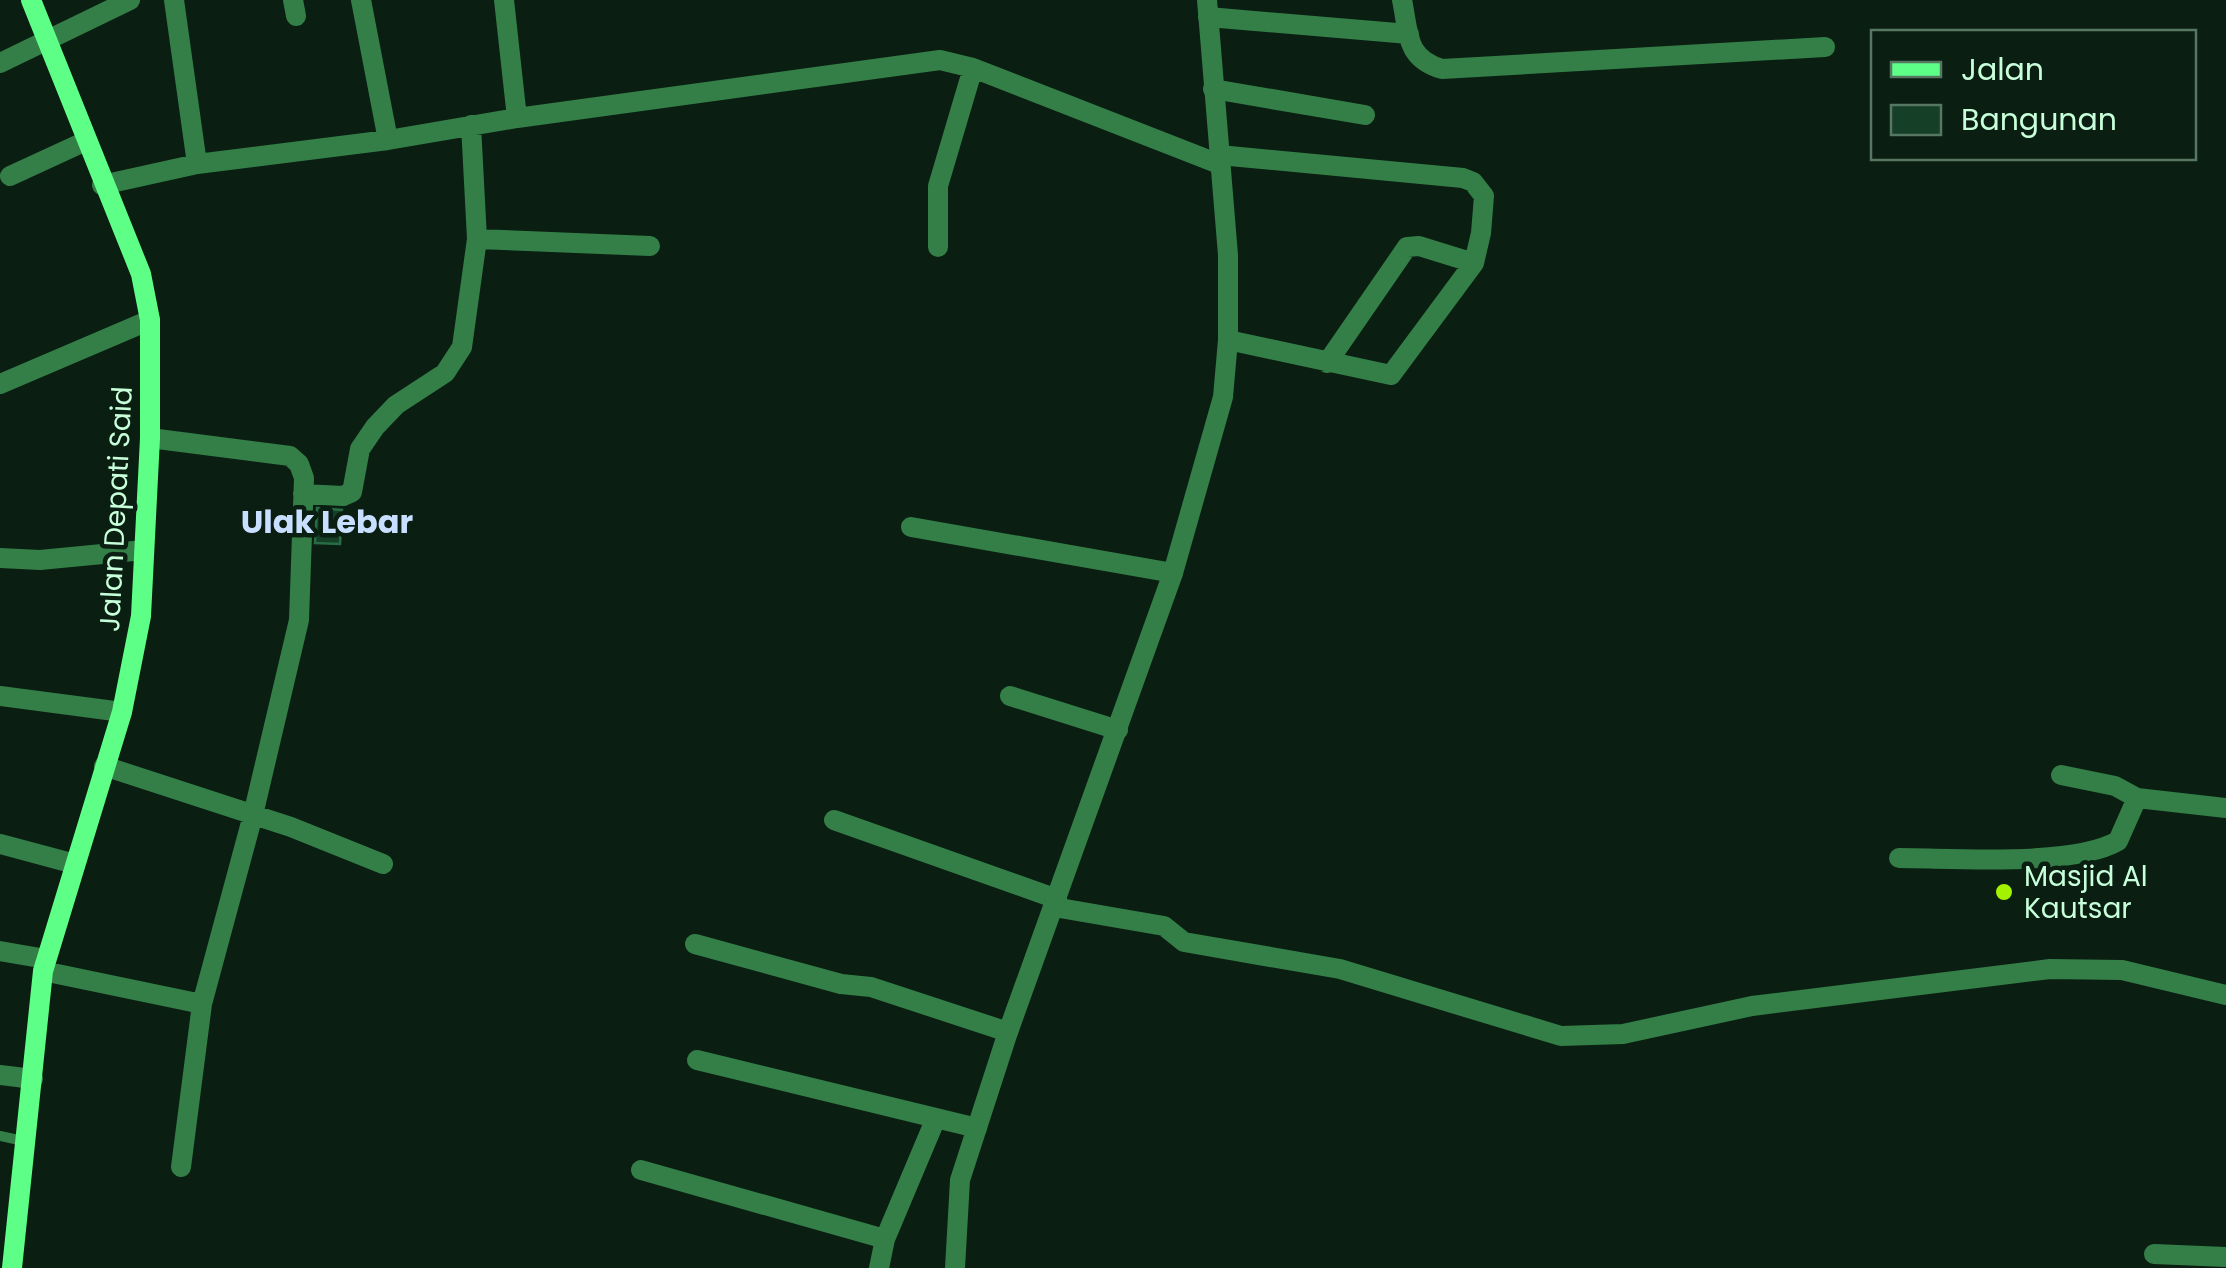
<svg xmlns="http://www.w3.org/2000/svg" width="2226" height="1268" viewBox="0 0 2226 1268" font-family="Poppins,sans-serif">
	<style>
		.building { fill: #163f28; stroke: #276c44; stroke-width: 2.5 }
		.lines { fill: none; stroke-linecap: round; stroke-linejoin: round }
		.service { stroke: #337f47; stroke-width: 10 }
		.minor { stroke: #337f47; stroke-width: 20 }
		.tertiary { stroke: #337f47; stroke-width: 20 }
		.secondary { stroke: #5eff87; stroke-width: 20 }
		.poi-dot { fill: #a3f200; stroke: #0b1e12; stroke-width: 4 }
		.labels { text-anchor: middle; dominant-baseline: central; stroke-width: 9; stroke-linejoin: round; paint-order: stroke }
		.street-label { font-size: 28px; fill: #c7ffda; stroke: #0b1e12 }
		.poi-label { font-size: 28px; fill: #c7ffda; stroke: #0b1e12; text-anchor: start }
		.quarter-label { font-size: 32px; font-weight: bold; fill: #c9dfff; stroke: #0b1e12 }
	</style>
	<rect width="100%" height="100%" fill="#0b1e12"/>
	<path class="building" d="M317 508 342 510 340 544 315 543Z"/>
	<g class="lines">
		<path class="service" d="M0 1136 28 1142"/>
		<path class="minor" d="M174 0 197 164
			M293 0 296 16
			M361 0 388 140
			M504 0 517 118
			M1402 0C1409 33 1405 58 1442 69L1825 47
			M1208 17 1409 34
			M0 63 130 0
			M1213 89 1365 115
			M1219 155 1463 178 1473 182 1484 196 1481 233 1474 263 1391 375 1228 340
			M10 176 86 141
			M102 185 197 164 388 140 517 118 940 60 973 68 1219 164
			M477 239 650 246
			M938 247V186L973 68
			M1327 363 1407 247 1419 246 1474 263
			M0 384 150 320
			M150 438 290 456 299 464 304 478 299 620 253 815 202 1004 181 1167
			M303 494 343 496 352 492 360 449 375 427 396 405 445 373 462 347 477 239 471 125
			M911 527 1173 573
			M0 558 40 560 144 550
			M0 696 122 712
			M1010 696 1118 730
			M104 766 291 827 383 864
			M2061 775 2115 786 2137 798
			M834 820 1057 899
			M0 844 75 864
			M1899 858C1954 858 2073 867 2118 841L2137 798 2226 808
			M1054 907 1164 926 1184 942 1340 969 1561 1036 1623 1034 1752 1006 2050 969 2122 970 2226 995
			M695 944 841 984 871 987 1008 1032
			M0 951 46 959
			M43 971 202 1004
			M697 1060 977 1128
			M0 1075 33 1079
			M641 1170 885 1239
			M2154 1254 2226 1257
			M879 1268 885 1239 936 1118"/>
		<path class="tertiary" d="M955 1268 960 1180 1008 1032 1173 573 1223 397 1228 340V255L1207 0"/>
		<path class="secondary" d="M12 1268 43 971 122 712 141 616 150 438V320L141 274 31 0"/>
	</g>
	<circle class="poi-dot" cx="2004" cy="892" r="10"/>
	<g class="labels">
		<g class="street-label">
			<text transform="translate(116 509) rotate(-87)">Jalan Depati Said</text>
		</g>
		<g class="poi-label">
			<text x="2024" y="876">Masjid Al<tspan x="2024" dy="32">Kautsar</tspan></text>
		</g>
		<g class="quarter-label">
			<text x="327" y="521">Ulak Lebar</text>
		</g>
	</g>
	<rect x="1871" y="30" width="325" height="130" fill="#0b1e12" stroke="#567862" stroke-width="2.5"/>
	<rect x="1891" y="62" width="50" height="15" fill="#5eff87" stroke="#567862" stroke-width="2.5"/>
	<text x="1961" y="80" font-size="30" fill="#c7ffda">Jalan</text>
	<rect x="1891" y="105" width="50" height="30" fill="#163f28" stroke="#567862" stroke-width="2.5"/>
	<text x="1961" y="130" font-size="30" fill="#c7ffda">Bangunan</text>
</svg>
